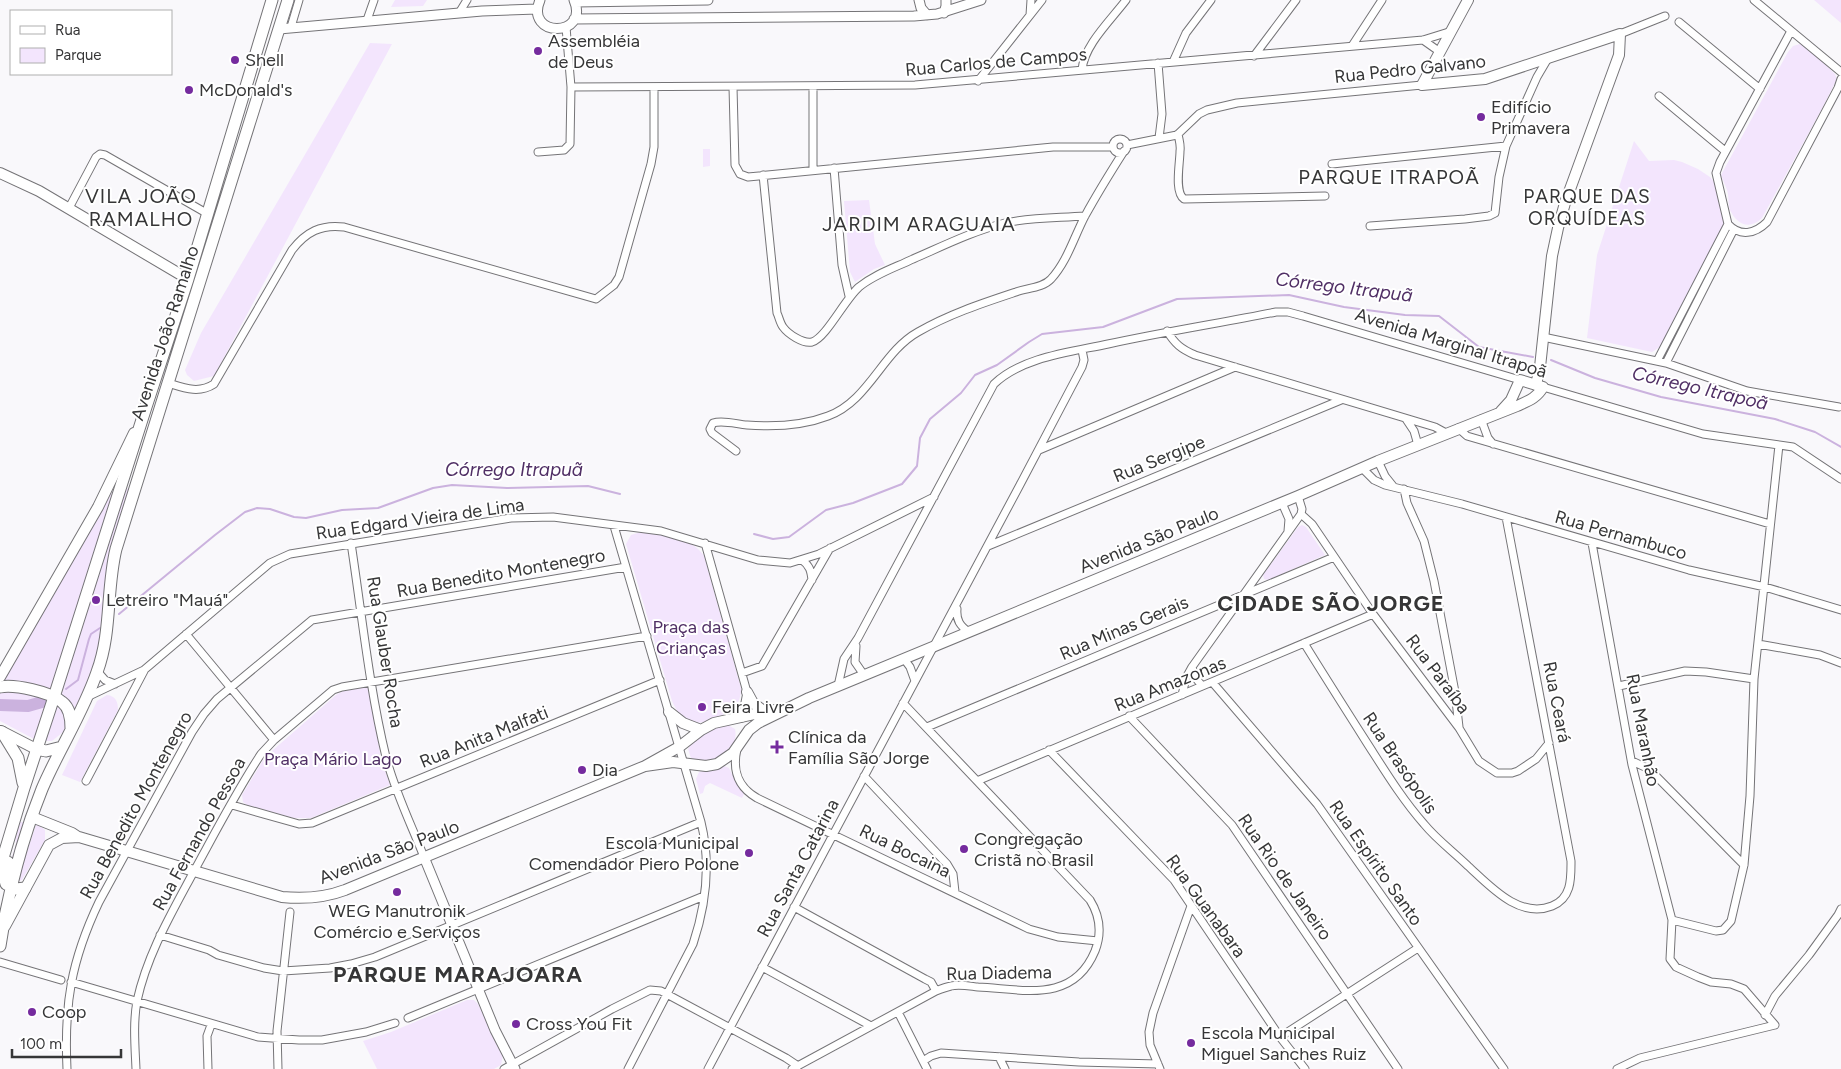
<svg xmlns="http://www.w3.org/2000/svg" width="1841" height="1069" viewBox="0 0 1841 1069" font-family="Figtree,sans-serif">
	<style>
		.green { fill: #f3e5fd }
		.lines { fill: none; stroke-linecap: round; stroke-linejoin: round }
		.stream { stroke: #cbb2de; stroke-width: 2 }
		.river { stroke: #cbb2de; stroke-width: 12 }
		.minor-casing { stroke: #757477; stroke-width: 9 }
		.tertiary-casing { stroke: #757477; stroke-width: 11 }
		.secondary-casing { stroke: #757477; stroke-width: 12 }
		.trunk-casing { stroke: #757477; stroke-width: 13 }
		.minor { stroke: #fff; stroke-width: 7 }
		.tertiary { stroke: #fff; stroke-width: 9 }
		.secondary { stroke: #fff; stroke-width: 10 }
		.trunk { stroke: #fff; stroke-width: 11 }
		.poi-dot { fill: #752b9e; stroke: #fff; stroke-width: 2 }
		.labels { text-anchor: middle; dominant-baseline: central; stroke-width: 4; stroke-linejoin: round; paint-order: stroke }
		.poi-label { font-size: 18px; fill: #363637; stroke: #fff; text-anchor: start }
		.street-label { font-size: 18px; fill: #363637; stroke: #fff }
		.park-label { font-size: 18px; fill: #502f65; stroke: #fff }
		.neighbourhood-label { font-size: 19px; letter-spacing: 1px; fill: #363637; stroke: #fff }
		.water-label { font-size: 19px; font-style: italic; fill: #502f65; stroke: #fff }
		.quarter-label { font-size: 20px; letter-spacing: 1px; fill: #363637; stroke: #fff }
		.district-label { font-size: 22px; font-weight: bold; letter-spacing: 1px; fill: #363637; stroke: #fff }
	</style>
	<rect width="100%" height="100%" fill="#f9f8fb"/>
	<path class="green" d="M395 0H427L423 6 391 7Z
		M1814 0H1841V23Z
		M370 43 392 44 214 376 194 381 187 375 185 370 201 333Z
		M1800 44 1806 46 1835 74 1837 79 1823 107 1762 218C1750 230 1737 225 1730 210 1728 204 1729 196 1727 190 1725 185 1723 180 1721 175L1788 52 1793 46Z
		M1634 141 1649 161 1674 160 1682 162 1698 169 1710 177 1714 182 1722 205 1724 229 1663 345 1652 352 1587 338 1597 255Z
		M703 149H710V166L703 167Z
		M869 200 875 244 885 265 874 269 855 282 850 272 844 201Z
		M129 488 131 491 100 653 68 728 52 741H40L34 739 0 721V687L112 492Z
		M1302 525 1306 527 1325 555 1268 580 1264 579 1263 575 1298 527Z
		M641 532C660 532 693 538 704 556L741 688C741 707 731 711 716 718 694 727 682 724 672 701L626 544 631 535Z
		M369 687 381 759 390 785 311 818H294L247 805 243 802 242 795 265 757 336 695 343 691Z
		M107 695C116 696 118 702 118 710L80 782 62 775 97 701Z
		M728 725 735 729C740 752 709 767 691 758L688 749C694 737 714 726 728 725Z
		M721 766H724L729 768 738 786 744 794 742 798 710 783 705 786 703 793 700 794 696 779 699 772Z
		M20 822H23L24 824 7 876 6 875 16 844 15 834Z
		M36 825 40 826 45 830V840L22 880 19 881 18 878Z
		M467 1000H474L478 1004 503 1055 501 1065 494 1069H377L363 1041 391 1032Z"/>
	<g class="lines">
		<path class="stream" d="M1551 360 1595 378 1661 397 1775 419 1815 432 1841 447
			M754 534 773 539 789 537 826 510 853 503 902 484 917 466 920 438 930 419 961 393 975 375 997 365 1029 342 1042 334 1103 327 1177 299 1289 295 1344 307 1405 315 1439 316 1479 347 1533 357
			M119 614 215 535 245 512 257 508 270 509 294 517 306 518 342 510 378 508 433 488 452 485 507 488 588 486 620 494
			M66 689 78 680 89 639 91 634 100 628"/>
		<path class="river" d="M0 705 28 706 42 702"/>
		<defs>
			<path id="minor" d="M1754 0 1841 72
				M459 13 467 0
				M1030 15 1031 0
				M367 20 374 0
				M1679 22 1760 89
				M291 27 299 0
				M1791 31 1720 162 1716 173 1728 224C1740 237 1755 234 1767 222L1838 88 1841 79
				M1620 34 1665 16
				M1423 40 1440 52
				M1352 46 1382 0
				M1254 56 1296 0
				M1173 62 1186 33 1211 0
				M1158 63 1162 114 1159 138
				M1082 70C1084 45 1111 20 1126 0
				M978 81 1042 0
				M571 87 915 85 1423 40 1452 31
				M733 87 735 165 740 174 748 177 1053 147H1113
				M1659 96 1725 151
				M1178 134C1179 140 1181 145 1180 151 1180 163 1174 192 1184 199L1325 196
				M1113 146a7 7 0 1 1 14 0a7 7 0 1 1-14 0Z
				M1127 145 1177 135 1199 114 1207 110 1237 103 1422 85
				M538 152 564 150 570 144 571 87 566 27
				M1332 164 1506 146
				M834 168 842 265 849 296
				M813 170V86
				M763 175 777 313C779 317 780 323 783 327 788 334 803 344 812 342 826 338 845 299 859 287 875 274 894 268 913 259 943 246 973 231 1005 223 1031 217 1058 218 1085 216
				M69 208 96 157 100 154 105 155 208 214
				M1370 226 1465 219 1489 216 1495 213 1499 177 1506 146 1537 77 1547 60
				M1167 331C1175 344 1181 349 1195 355L1435 427 1446 433
				M1543 337 1666 363 1747 391 1839 407
				M1657 361 1728 224
				M1666 363 1734 229
				M168 383C184 388 199 394 214 384L292 250C306 232 321 224 344 227L596 299 614 285 619 277 651 164 654 147V88
				M1543 387 1703 434 1793 447 1841 479
				M1406 419 1414 431 1418 445
				M1481 419 1488 438 1493 444
				M1458 428 1467 436 1770 524
				M1039 450 1235 367
				M736 451 712 433 710 429 713 423C723 420 736 424 747 425 774 427 802 426 828 416 869 401 882 352 918 332 949 314 983 303 1016 292 1027 288 1043 288 1051 279 1067 262 1074 237 1085 216 1097 194 1110 173 1124 151
				M1378 461 1385 476 1393 486
				M1362 468 1374 480 1385 485 1462 504 1689 570 1765 587 1841 610
				M1404 489 1407 503 1424 541 1434 581 1455 692 1459 727
				M1282 503 1289 519 1288 531
				M1301 514 1312 524 1373 614 1459 728 1479 761 1497 773H1512L1518 771 1536 759 1549 743
				M614 526 701 822C711 863 706 905 693 944L628 1069
				M351 543C362 615 369 687 386 757 395 792 411 824 424 857
				M705 543 747 692 742 718
				M1592 543 1632 765 1672 920 1670 959 1676 967 1698 977 1711 982 1731 984 1744 989 1775 1025
				M988 546 1341 400
				M802 560C810 566 811 571 812 580
				M957 609C956 620 960 626 969 632
				M186 634 274 740
				M1304 643C1325 677 1346 710 1367 743 1385 771 1402 799 1424 824 1437 840 1454 852 1468 866 1490 886 1519 919 1552 906 1572 898 1571 878 1571 861L1506 517
				M1758 644 1820 655 1841 663
				M856 646 855 662 864 675
				M904 659 910 667 915 681
				M1192 667 1195 677 1202 686
				M98 672 105 680 115 684
				M742 673 762 666 830 548
				M1213 683 1317 804 1504 1069
				M838 686 844 659 858 638 994 384C1022 357 1071 352 1108 344 1163 332 1220 323 1276 312H1288L1303 316 1520 380
				M1619 686 1685 671 1706 672 1754 679
				M1182 695 1186 678 1192 667 1301 514 1302 509 1298 496
				M87 697 144 670 270 563 290 554 511 518 553 517 661 531 758 560 790 563 819 554 934 497
				M1129 716 1232 825 1398 1069
				M927 727 1334 557
				M737 749C732 771 738 787 757 798L1029 929 1058 937 1098 941
				M1049 750 1174 880 1280 1037 1305 1069
				M1632 761 1649 769 1744 865
				M864 776 947 864 953 874 955 892
				M86 781 144 671
				M977 781 1373 614
				M232 805 299 824 312 823 660 680
				M794 907 925 979 931 982 936 991
				M1672 920 1716 931 1723 930 1731 921 1744 865 1750 796 1754 679 1779 445
				M160 935 209 950 218 955 264 968 283 971 330 968 351 964 375 957 701 822
				M0 962 61 980
				M762 967 871 1026
				M71 982 258 1037 299 1040H322L366 1032 395 1023
				M898 1012 927 1069
				M1765 1015 1775 996 1809 955 1838 915 1841 909
				M408 1018 704 896
				M1280 1037 1418 948
				M999 1057 1005 1069
				M923 1061 931 1056 941 1053 1079 1062 1158 1064
				M67 1069C64 1004 71 961 99 902L192 732 204 714 217 699 312 620 626 567
				M136 1069C135 1046 133 1023 137 1001 147 955 171 914 193 873 215 833 236 792 261 754L274 740 333 690 342 687 647 636
				M208 1069 207 1036 211 1025
				M278 1069 277 1031 290 912
				M504 1069 612 1009 650 990 661 991 786 1058 798 1066
				M708 1069C832 835 959 602 1082 367L1084 360 1082 350
				M792 1069 936 991C941 989 946 987 951 986 959 984 969 986 978 987 1023 989 1073 1004 1095 951 1102 933 1100 916 1090 900L903 703
				M1160 1069 1150 1045 1149 1032 1153 1013 1191 906
				M1617 1069 1640 1058 1775 1025"/>
			<path id="tertiary" d="M540 0C524 38 590 38 574 0
				M919 0 921 8 927 15
				M575 2 708 0
				M944 13 946 6V0
				M574 19 914 16 937 14 981 0
				M279 29 482 11 537 9
				M424 857 495 1030 515 1069"/>
			<path id="secondary" d="M1422 85 1485 79 1620 34 1619 55 1565 203 1558 228 1552 256 1540 367 1536 385
				M1422 85 1468 0
				M0 173 39 191 188 279
				M0 677 98 507 134 433
				M747 692 753 703 765 712
				M669 712 683 723 701 730
				M1 731 36 749
				M645 766 673 762 706 766 717 764 733 753 749 730 758 723 809 698 1298 496 1378 461 1517 406C1528 401 1537 398 1543 387L1520 380 1511 400 1501 411
				M32 817 72 833 78 837
				M5 926 49 845 62 838 79 837 282 897C303 899 324 898 345 890L645 766 679 747 701 730 714 723 772 710"/>
			<path id="trunk" d="M0 687C14 684 51 692 62 702 70 708 71 718 71 728
				M2 732 18 758 23 783
				M36 749 46 751 62 747
				M8 862 4 876 6 884 16 889 25 888
				M0 868 24 788 54 697 146 407 188 279 272 0
				M0 946C8 893 22 839 42 789 59 749 83 713 97 672 112 632 106 590 116 549L288 0"/>
		</defs>
		<use href="#minor" class="minor-casing"/>
		<use href="#tertiary" class="tertiary-casing"/>
		<use href="#secondary" class="secondary-casing"/>
		<use href="#trunk" class="trunk-casing"/>
		<use href="#minor" class="minor"/>
		<use href="#tertiary" class="tertiary"/>
		<use href="#secondary" class="secondary"/>
		<use href="#trunk" class="trunk"/>
	</g>
	<g class="poi-dot">
		<circle cx="538" cy="51" r="5"/>
		<circle cx="235" cy="60" r="5"/>
		<circle cx="189" cy="90" r="5"/>
		<circle cx="1481" cy="117" r="5"/>
		<circle cx="96" cy="600" r="5"/>
		<circle cx="702" cy="707" r="5"/>
		<path d="M774.5 739.5h5v5h5v5h-5v5h-5v-5h-5v-5h5z"/>
		<circle cx="582" cy="770" r="5"/>
		<circle cx="964" cy="849" r="5"/>
		<circle cx="749" cy="853" r="5"/>
		<circle cx="397" cy="892" r="5"/>
		<circle cx="32" cy="1012" r="5"/>
		<circle cx="516" cy="1024" r="5"/>
		<circle cx="1191" cy="1043" r="5"/>
	</g>
	<g class="labels">
		<g class="poi-label">
			<text x="548" y="41">Assembléia<tspan x="548" dy="21">de Deus</tspan></text>
			<text x="245" y="60">Shell</text>
			<text x="199" y="90">McDonald's</text>
			<text x="1491" y="107">Edifício<tspan x="1491" dy="21">Primavera</tspan></text>
			<text x="106" y="600">Letreiro "Mauá"</text>
			<text x="712" y="707">Feira Livre</text>
			<text x="788" y="737">Clínica da<tspan x="788" dy="21">Família São Jorge</tspan></text>
			<text x="592" y="770">Dia</text>
			<text x="974" y="839">Congregação<tspan x="974" dy="21">Cristã no Brasil</tspan></text>
			<text x="739" y="843" text-anchor="end">Escola Municipal<tspan x="739" dy="21">Comendador Piero Polone</tspan></text>
			<text x="397" y="911" text-anchor="middle">WEG Manutronik<tspan x="397" dy="21">Comércio e Serviços</tspan></text>
			<text x="42" y="1012">Coop</text>
			<text x="526" y="1024">Cross You Fit</text>
			<text x="1201" y="1033">Escola Municipal<tspan x="1201" dy="21">Miguel Sanches Ruiz</tspan></text>
		</g>
		<g class="street-label">
			<text transform="translate(996 62) rotate(-5)">Rua Carlos de Campos</text>
			<text transform="translate(1410 69) rotate(-6)">Rua Pedro Galvano</text>
			<text transform="translate(165 333) rotate(-72)">Avenida João Ramalho</text>
			<text transform="translate(1451 343) rotate(17)">Avenida Marginal Itrapoã</text>
			<text transform="translate(1159 459) rotate(-22)">Rua Sergipe</text>
			<text transform="translate(420 519) rotate(-8)">Rua Edgard Vieira de Lima</text>
			<text transform="translate(1621 535) rotate(16)">Rua Pernambuco</text>
			<text transform="translate(1149 540) rotate(-22)">Avenida São Paulo</text>
			<text transform="translate(501 573) rotate(-10)">Rua Benedito Montenegro</text>
			<text transform="translate(1124 628) rotate(-23)">Rua Minas Gerais</text>
			<text transform="translate(385 652) rotate(81)">Rua Glauber Rocha</text>
			<text transform="translate(1438 674) rotate(53)">Rua Paraíba</text>
			<text transform="translate(1170 684) rotate(-22)">Rua Amazonas</text>
			<text transform="translate(1557 702) rotate(79)">Rua Ceará</text>
			<text transform="translate(1643 730) rotate(79)">Rua Maranhão</text>
			<text transform="translate(484 737) rotate(-22)">Rua Anita Malfati</text>
			<text transform="translate(1400 763) rotate(56)">Rua Brasópolis</text>
			<text transform="translate(136 805) rotate(-61)">Rua Benedito Montenegro</text>
			<text transform="translate(199 834) rotate(-61)">Rua Fernando Pessoa</text>
			<text transform="translate(905 851) rotate(26)">Rua Bocaina</text>
			<text transform="translate(389 852) rotate(-21)">Avenida São Paulo</text>
			<text transform="translate(1376 863) rotate(55)">Rua Espírito Santo</text>
			<text transform="translate(798 868) rotate(-62)">Rua Santa Catarina</text>
			<text transform="translate(1285 877) rotate(55)">Rua Rio de Janeiro</text>
			<text transform="translate(1206 906) rotate(54)">Rua Guanabara</text>
			<text transform="translate(999 973) rotate(-1)">Rua Diadema</text>
		</g>
		<g class="park-label">
			<text x="691" y="627">Praça das<tspan x="691" dy="21">Crianças</tspan></text>
			<text x="333" y="759">Praça Mário Lago</text>
		</g>
		<g class="neighbourhood-label">
			<text x="1587" y="196">PARQUE DAS<tspan x="1587" dy="22">ORQUÍDEAS</tspan></text>
		</g>
		<g class="water-label">
			<text transform="translate(1344 287) rotate(7)">Córrego Itrapuã</text>
			<text transform="translate(1700 388) rotate(13)">Córrego Itrapoã</text>
			<text x="514" y="469">Córrego Itrapuã</text>
		</g>
		<g class="quarter-label">
			<text x="1389" y="177">PARQUE ITRAPOÃ</text>
			<text x="141" y="196">VILA JOÃO<tspan x="141" dy="23">RAMALHO</tspan></text>
			<text x="919" y="224">JARDIM ARAGUAIA</text>
		</g>
		<g class="district-label">
			<text x="1331" y="603">CIDADE SÃO JORGE</text>
			<text x="458" y="974">PARQUE MARAJOARA</text>
		</g>
	</g>
	<rect x="10" y="10" width="162" height="65" fill="#ffffff" stroke="#afafaf"/>
	<rect x="20" y="26" width="25" height="8" fill="#ffffff" stroke="#afafaf"/>
	<text x="55" y="35" font-size="15" fill="#363637">Rua</text>
	<rect x="20" y="48" width="25" height="15" fill="#f3e5fd" stroke="#afafaf"/>
	<text x="55" y="60" font-size="15" fill="#363637">Parque</text>
	<path d="M12 1049v8h109v-8" fill="none" stroke="#363637" stroke-width="2.5"/>
	<text x="20" y="1049" font-size="15" fill="#363637" stroke="#ffffff" stroke-width="4" paint-order="stroke">100 m</text>
</svg>
